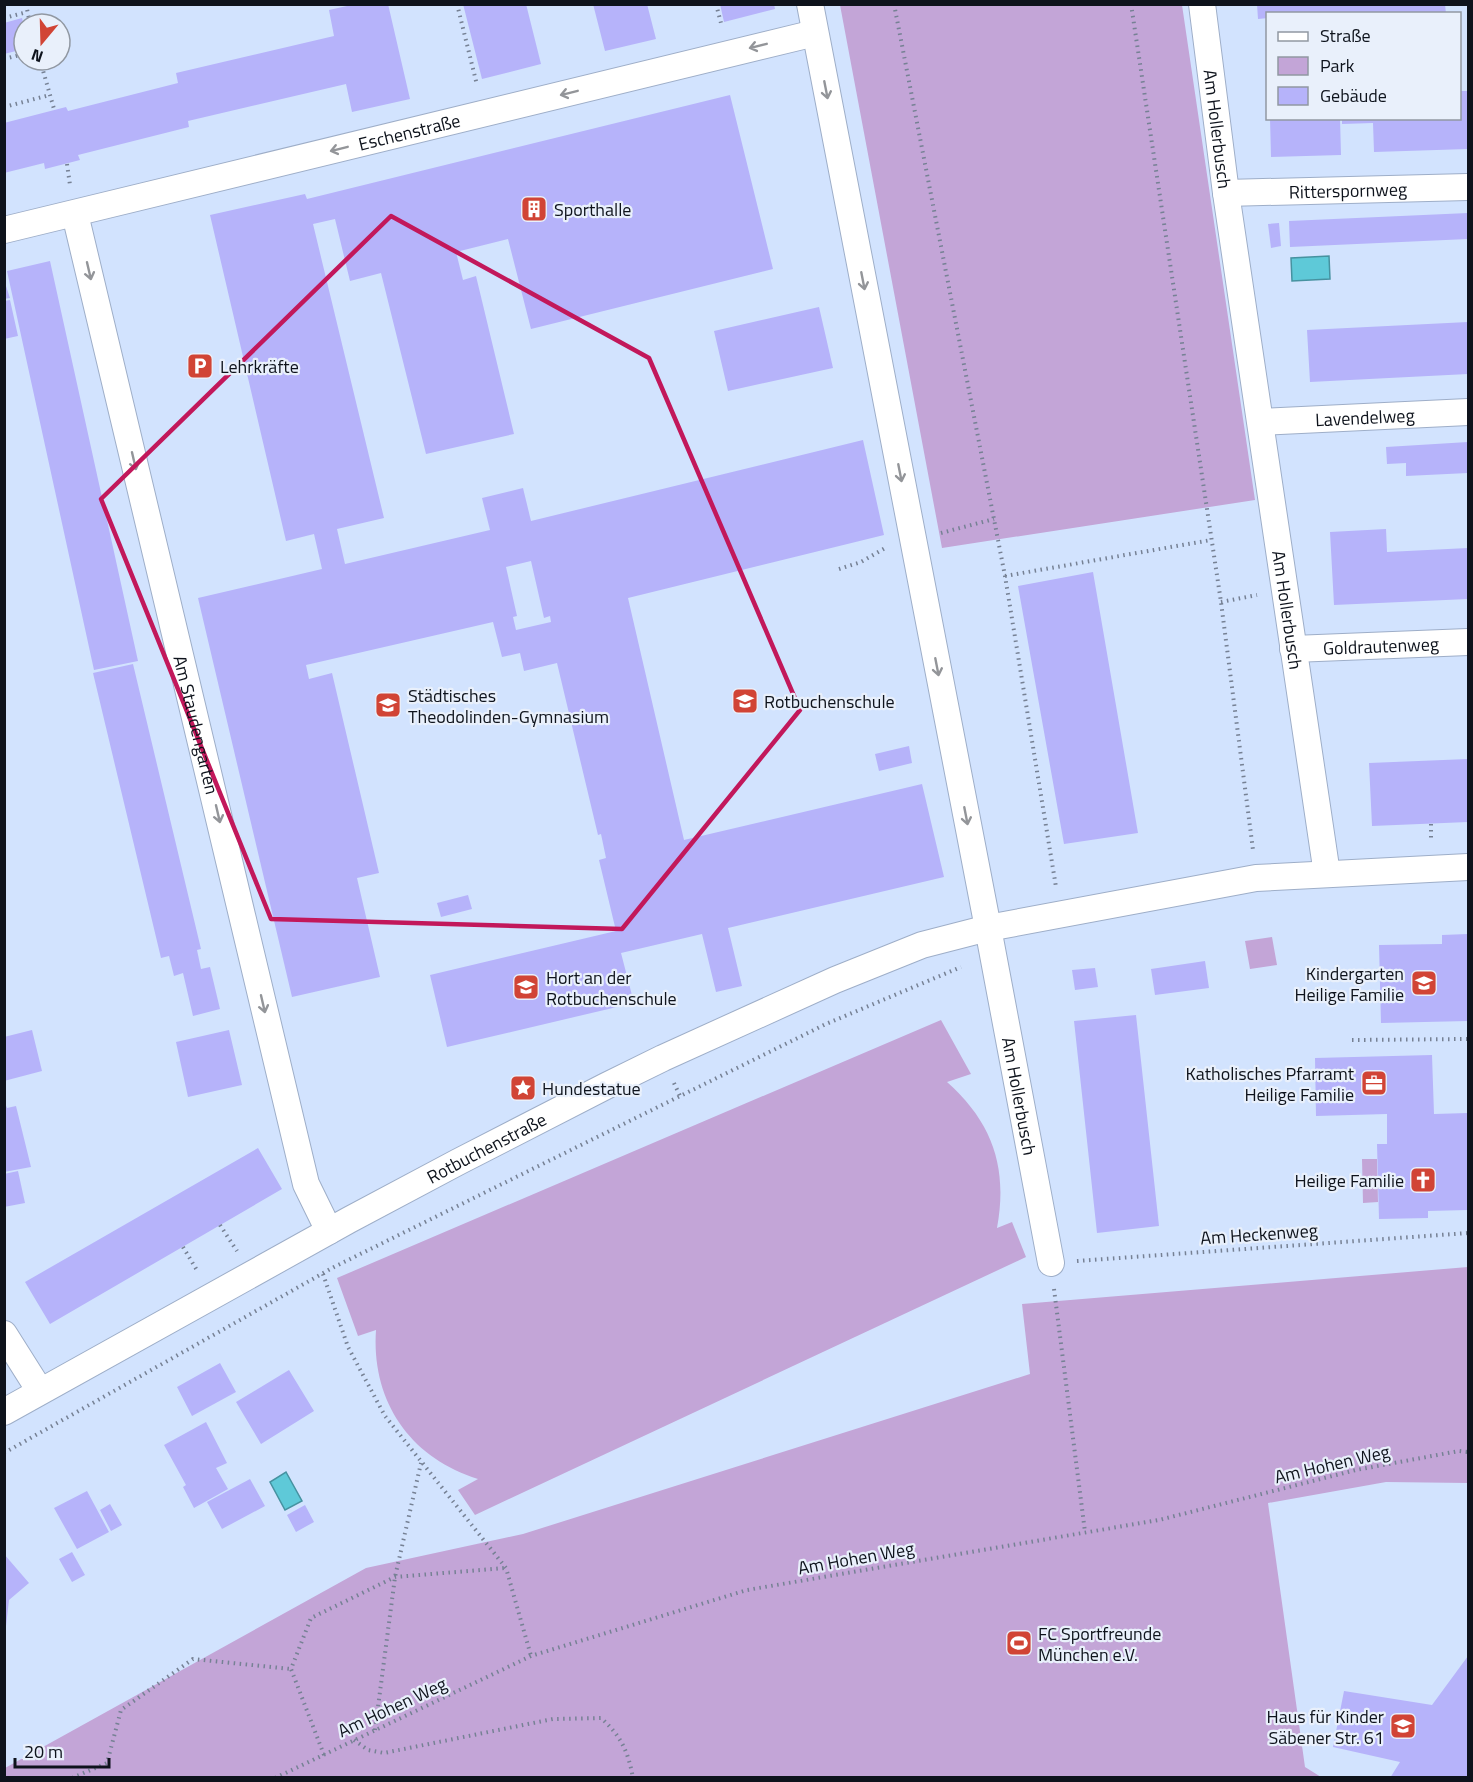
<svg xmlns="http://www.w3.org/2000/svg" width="1473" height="1782" viewBox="0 0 1473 1782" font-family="'Titillium Web',sans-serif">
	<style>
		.green { fill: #c3a5d7 }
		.water { fill: #5ec9d8; stroke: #4692a0; stroke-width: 1.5 }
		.building { fill: #b6b3fa; fill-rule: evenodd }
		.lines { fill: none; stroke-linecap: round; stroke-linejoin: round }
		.street-casing { stroke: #9eaec8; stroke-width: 28 }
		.path { stroke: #768194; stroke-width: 4; stroke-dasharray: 1.5 4.5; stroke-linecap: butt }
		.street { stroke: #fff; stroke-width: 26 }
		.oneway { stroke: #939599 }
		.marked { fill: none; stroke: #c2185b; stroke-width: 4.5; stroke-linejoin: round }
		.labels { text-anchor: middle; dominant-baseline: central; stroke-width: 4.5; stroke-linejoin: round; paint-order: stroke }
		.street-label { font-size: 18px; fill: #0e131c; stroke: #e9f0fb }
		.poi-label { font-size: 18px; fill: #0e131c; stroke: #e9f0fb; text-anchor: start }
	</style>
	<rect width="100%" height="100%" fill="#d2e3fe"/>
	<path class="green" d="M840 5H1182L1255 500 942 548Z
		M1272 937 1277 965 1250 969 1245 941Z
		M941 1020 971 1074 947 1082C993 1123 1008 1168 997 1228L1012 1222 1026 1257 475 1515 458 1490 478 1479C410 1458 371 1401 376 1330L358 1336 337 1278Z
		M1362 1159H1377L1378 1202 1363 1203Z
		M1468 1267V1483L1386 1482 1268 1503 1305 1767 1321 1777H5V1768L366 1568 523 1534 1030 1374 1022 1304Z"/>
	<path class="water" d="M1329 256 1330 279 1292 281 1291 258Z
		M286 1472 302 1501 285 1510 270 1482Z"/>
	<path class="building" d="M356 4H388L410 99 352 112 346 84 188 121 189 127 78 155 80 160 45 169 44 163 4 173V123L66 107 68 111 178 83 176 73 334 36 329 10Z
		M463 4H526L541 64 482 79Z
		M593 4H647L656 39 605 51Z
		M720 4H774L775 9 724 22Z
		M1257 4H1445L1446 14H1268V18L1258 19Z
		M22 18 24 27V49L4 54V23Z
		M1460 91H1468V149L1374 152 1373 123 1342 124V118H1460Z
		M730 95 773 269 531 329 508 239 456 252 463 280 476 276 514 434 426 454 381 273 350 281 335 219 313 224 384 518 337 529 345 564 490 530 482 498 523 488 531 521 863 440 884 535 628 598 684 840 922 784 944 877 728 928 742 986 716 992 702 934 621 953 634 1003 447 1047 430 975 616 931 599 860 606 858 601 834 598 835 557 663 524 671 520 653 502 657 493 622 306 665 309 679 332 673 379 873 357 878 380 977 292 997 198 598 322 569 314 534 286 541 210 215 305 194 307 199ZM531 561 544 618 550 616 551 622 516 630 513 617 517 616 506 567Z
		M1270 118H1340L1341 155 1271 157Z
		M1468 213V239L1290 247 1289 221Z
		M1279 223 1281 246 1271 248 1268 224Z
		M50 261 138 661 94 670 7 271Z
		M4 280 10 298 4 299Z
		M10 300 18 336 4 339V301Z
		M819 307 833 368 728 391 714 331Z
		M1468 322V374L1310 382 1307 330Z
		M1468 442V473L1406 476V463L1387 464 1386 447Z
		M1386 529 1387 552 1468 548V599L1334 605 1330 532Z
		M1093 572 1138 833 1064 844 1018 586Z
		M133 664 201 949 197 950 201 969 210 967 220 1009 193 1016 183 973 174 976 169 956 161 958 93 673Z
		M909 746 912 763 879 771 875 754Z
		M1468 759V822L1372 826 1369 763Z
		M468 895 472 909 441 917 437 903Z
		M1468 934V1021L1381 1023 1379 945 1442 944V935Z
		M1205 961 1209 988 1155 995 1151 969Z
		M1095 968 1098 987 1075 990 1072 970Z
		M1136 1015 1159 1226 1097 1233 1074 1021Z
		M32 1030 42 1071 4 1081V1037Z
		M229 1030 242 1085 188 1097 176 1042Z
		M1432 1055 1434 1114 1468 1113V1210L1428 1211V1218L1379 1219 1377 1144H1387V1114L1316 1116 1315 1058Z
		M4 1101 7 1108 16 1106 31 1167 4 1172Z
		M258 1148 282 1189 50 1324 25 1282Z
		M18 1171 25 1203 4 1207V1174Z
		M220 1363 236 1392 192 1416 177 1387Z
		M289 1370 314 1411 261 1444 236 1402Z
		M206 1422 227 1463 216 1468 228 1489 194 1508 183 1487 186 1485 164 1445Z
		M250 1479 265 1506 222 1529 207 1502Z
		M87 1491 109 1532 77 1549 54 1508Z
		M110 1504 122 1525 111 1531 100 1510Z
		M305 1505 314 1522 296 1532 287 1515Z
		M72 1552 85 1575 72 1582 59 1559Z
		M4 1554 29 1583 9 1600 6 1626Z
		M1468 1656V1778H1390L1400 1762 1333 1747 1344 1691 1432 1705Z"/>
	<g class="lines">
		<defs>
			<g id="street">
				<path id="s1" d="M810 4 988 928 1051 1263"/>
				<path id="s2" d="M1202 4 1226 193 1327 874"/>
				<path id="s3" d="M1226 193 1468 187"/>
				<path id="s4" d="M75 214 306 1184 329 1231"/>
				<path id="s5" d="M4 230 815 33"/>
				<path id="s6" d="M1261 422 1468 412"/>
				<path id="s7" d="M1293 649 1468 642"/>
				<path d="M4 1334 40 1391"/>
				<path id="s8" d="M4 1412 349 1220 458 1162 606 1086 663 1058 835 980 922 945 988 928 1256 878 1468 867"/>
			</g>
		</defs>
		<use href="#street" class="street-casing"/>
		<path class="path" d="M26 4 30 24
			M457 4 477 85
			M716 4 722 27
			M894 4 1005 576 1056 887
			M1131 4 1221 602 1253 850
			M4 18 27 12
			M4 59 24 54
			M40 60 54 109
			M4 107 50 95
			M67 164 70 185
			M941 533 994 519
			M839 569 861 562 887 547
			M1005 576 1211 540
			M1221 602 1257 595
			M1431 824V841
			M1352 1040 1468 1039
			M674 1083 680 1096
			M220 1225 237 1251
			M183 1247 198 1272
			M1077 1261 1468 1233
			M323 1274 348 1347 385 1416 506 1568 531 1656
			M1054 1289 1085 1532
			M4 1453 334 1267 826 1024 961 967
			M375 1730 395 1577 421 1463
			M354 1740 368 1750 384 1753 553 1719 601 1718C621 1736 628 1751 633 1778
			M324 1755 291 1669 311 1618 395 1577 505 1568
			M72 1778 107 1763 121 1710 193 1659 291 1669
			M275 1778 531 1656 747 1590 1159 1520 1356 1470 1459 1451 1468 1452"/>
		<use href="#street" class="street"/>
	</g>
	<defs><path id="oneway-shaft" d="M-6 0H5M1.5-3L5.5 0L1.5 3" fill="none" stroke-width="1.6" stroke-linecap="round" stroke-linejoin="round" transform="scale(1.5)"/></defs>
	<g class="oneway">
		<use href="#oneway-shaft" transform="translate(758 46) rotate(166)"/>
		<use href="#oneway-shaft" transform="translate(826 90) rotate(79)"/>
		<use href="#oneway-shaft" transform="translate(569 93) rotate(166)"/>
		<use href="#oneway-shaft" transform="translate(339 149) rotate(166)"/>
		<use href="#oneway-shaft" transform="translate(89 271) rotate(77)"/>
		<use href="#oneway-shaft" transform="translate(863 281) rotate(79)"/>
		<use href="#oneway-shaft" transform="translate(134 461) rotate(77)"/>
		<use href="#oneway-shaft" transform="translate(900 473) rotate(79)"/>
		<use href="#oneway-shaft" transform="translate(937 667) rotate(79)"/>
		<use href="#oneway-shaft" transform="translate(218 814) rotate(77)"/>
		<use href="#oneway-shaft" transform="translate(966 816) rotate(79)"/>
		<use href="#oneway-shaft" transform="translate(263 1004) rotate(77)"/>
	</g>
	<path class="marked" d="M391 216 649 358 800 710 622 929 271 919 101 499Z"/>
	<defs>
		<symbol id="building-square" viewBox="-11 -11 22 22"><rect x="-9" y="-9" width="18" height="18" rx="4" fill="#d14435" stroke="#e9f0fb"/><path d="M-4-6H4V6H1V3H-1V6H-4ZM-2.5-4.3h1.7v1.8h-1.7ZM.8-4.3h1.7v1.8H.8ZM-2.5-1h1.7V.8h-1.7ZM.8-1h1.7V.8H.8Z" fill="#fff"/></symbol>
		<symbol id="parking-square" viewBox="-11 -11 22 22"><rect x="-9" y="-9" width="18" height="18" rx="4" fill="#d14435" stroke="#e9f0fb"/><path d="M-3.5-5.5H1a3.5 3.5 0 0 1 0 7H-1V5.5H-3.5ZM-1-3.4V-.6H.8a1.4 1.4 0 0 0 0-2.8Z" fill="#fff"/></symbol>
		<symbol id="school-square" viewBox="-11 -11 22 22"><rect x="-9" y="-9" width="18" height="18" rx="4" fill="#d14435" stroke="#e9f0fb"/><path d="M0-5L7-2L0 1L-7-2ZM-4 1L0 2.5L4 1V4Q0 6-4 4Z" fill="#fff"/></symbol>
		<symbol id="office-square" viewBox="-11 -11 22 22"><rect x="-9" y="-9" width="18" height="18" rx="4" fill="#d14435" stroke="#e9f0fb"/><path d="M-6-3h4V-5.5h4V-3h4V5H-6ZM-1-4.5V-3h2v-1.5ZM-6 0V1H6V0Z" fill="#fff"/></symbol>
		<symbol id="sight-square" viewBox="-11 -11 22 22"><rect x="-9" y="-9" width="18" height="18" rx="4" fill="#d14435" stroke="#e9f0fb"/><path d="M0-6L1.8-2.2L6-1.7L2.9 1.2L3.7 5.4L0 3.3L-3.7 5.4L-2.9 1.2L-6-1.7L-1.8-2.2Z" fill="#fff"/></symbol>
		<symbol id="church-square" viewBox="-11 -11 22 22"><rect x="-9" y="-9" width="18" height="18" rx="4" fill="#d14435" stroke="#e9f0fb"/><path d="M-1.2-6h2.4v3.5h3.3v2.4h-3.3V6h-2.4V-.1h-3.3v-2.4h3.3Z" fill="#fff"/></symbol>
		<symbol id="stadium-square" viewBox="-11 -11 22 22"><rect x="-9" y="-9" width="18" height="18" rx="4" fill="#d14435" stroke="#e9f0fb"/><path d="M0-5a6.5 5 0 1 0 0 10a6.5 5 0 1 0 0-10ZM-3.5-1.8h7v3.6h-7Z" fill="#fff"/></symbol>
	</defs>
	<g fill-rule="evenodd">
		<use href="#building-square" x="519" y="194" width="30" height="30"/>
		<use href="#parking-square" x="185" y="351" width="30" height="30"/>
		<use href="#school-square" x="730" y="686" width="30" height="30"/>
		<use href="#school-square" x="373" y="690" width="30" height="30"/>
		<use href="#school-square" x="1409" y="968" width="30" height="30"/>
		<use href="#school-square" x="511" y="972" width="30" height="30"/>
		<use href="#office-square" x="1359" y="1068" width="30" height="30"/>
		<use href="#sight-square" x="508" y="1073" width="30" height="30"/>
		<use href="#church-square" x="1408" y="1165" width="30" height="30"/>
		<use href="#stadium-square" x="1004" y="1628" width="30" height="30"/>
		<use href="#school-square" x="1388" y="1711" width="30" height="30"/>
	</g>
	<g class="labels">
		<g class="street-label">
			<text stroke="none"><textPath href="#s2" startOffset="126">Am Hollerbusch</textPath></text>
			<text stroke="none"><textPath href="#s5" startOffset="417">Eschenstraße</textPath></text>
			<text stroke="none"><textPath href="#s3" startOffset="122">Ritterspornweg</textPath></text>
			<text stroke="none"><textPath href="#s6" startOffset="104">Lavendelweg</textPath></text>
			<text stroke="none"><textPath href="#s2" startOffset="612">Am Hollerbusch</textPath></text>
			<text stroke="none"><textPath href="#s7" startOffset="88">Goldrautenweg</textPath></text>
			<text stroke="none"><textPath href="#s4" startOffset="525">Am Staudengarten</textPath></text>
			<text stroke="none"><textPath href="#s1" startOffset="1112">Am Hollerbusch</textPath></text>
			<text stroke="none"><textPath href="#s8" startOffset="550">Rotbuchenstraße</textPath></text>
			<text transform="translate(1259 1234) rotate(-4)">Am Heckenweg</text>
			<text transform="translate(1332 1464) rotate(-13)">Am Hohen Weg</text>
			<text transform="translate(856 1558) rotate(-10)">Am Hohen Weg</text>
			<text transform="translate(392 1707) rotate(-25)">Am Hohen Weg</text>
		</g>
		<g class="poi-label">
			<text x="554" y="209">Sporthalle</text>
			<text x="220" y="366">Lehrkräfte</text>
			<text x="408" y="695">Städtisches<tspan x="408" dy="21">Theodolinden-Gymnasium</tspan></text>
			<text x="764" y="701">Rotbuchenschule</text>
			<text x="1404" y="973" text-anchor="end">Kindergarten<tspan x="1404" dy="21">Heilige Familie</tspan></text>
			<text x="546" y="977">Hort an der<tspan x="546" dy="21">Rotbuchenschule</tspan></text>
			<text x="1354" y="1073" text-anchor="end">Katholisches Pfarramt<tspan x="1354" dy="21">Heilige Familie</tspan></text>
			<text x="542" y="1088">Hundestatue</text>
			<text x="1404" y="1180" text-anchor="end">Heilige Familie</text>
			<text x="1038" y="1633">FC Sportfreunde<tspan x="1038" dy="21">München e.V.</tspan></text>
			<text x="1384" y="1716" text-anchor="end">Haus für Kinder<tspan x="1384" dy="21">Säbener Str. 61</tspan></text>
		</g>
	</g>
	<rect width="1473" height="1782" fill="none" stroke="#0e131c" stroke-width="12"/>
	<rect x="1266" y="12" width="195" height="108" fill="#e9f0fb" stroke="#9198a2" stroke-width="1.5"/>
	<rect x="1278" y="32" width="30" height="9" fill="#ffffff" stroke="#9198a2" stroke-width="1.5"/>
	<text x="1320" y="42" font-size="18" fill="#0e131c">Straße</text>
	<rect x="1278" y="57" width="30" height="18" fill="#c3a5d7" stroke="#9198a2" stroke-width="1.5"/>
	<text x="1320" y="72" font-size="18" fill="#0e131c">Park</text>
	<rect x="1278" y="87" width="30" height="18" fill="#b6b3fa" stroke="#9198a2" stroke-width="1.5"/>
	<text x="1320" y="102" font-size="18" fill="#0e131c">Gebäude</text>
	<g transform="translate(42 42) rotate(199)"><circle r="28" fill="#e9f0fb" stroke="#9198a2" stroke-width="1.5"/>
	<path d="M0-4.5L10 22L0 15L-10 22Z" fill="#d14435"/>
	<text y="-9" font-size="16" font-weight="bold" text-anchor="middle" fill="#0e131c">N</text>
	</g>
	<path d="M15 1758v9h94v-9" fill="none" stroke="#0e131c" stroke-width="3"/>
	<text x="24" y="1758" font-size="18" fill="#0e131c" stroke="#e9f0fb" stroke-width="4.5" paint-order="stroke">20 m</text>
</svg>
